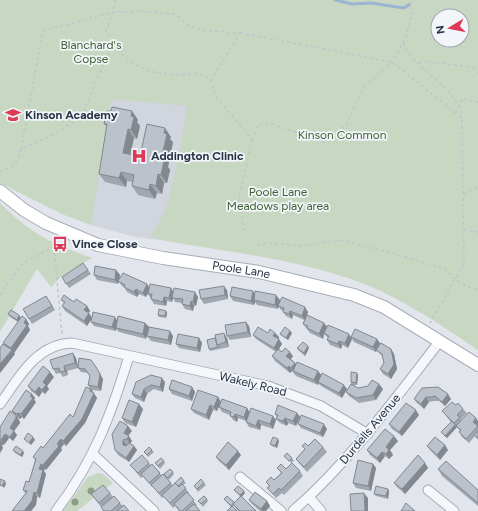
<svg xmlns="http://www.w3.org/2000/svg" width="478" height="511" viewBox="0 0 478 511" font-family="Figtree,sans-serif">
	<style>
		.built { fill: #d0d5de }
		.green { fill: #c8d7c2; fill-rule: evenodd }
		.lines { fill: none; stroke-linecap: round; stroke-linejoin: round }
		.stream { stroke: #99b5d0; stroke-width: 3 }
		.street-casing { stroke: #a6adb7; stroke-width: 11 }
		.secondary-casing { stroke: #a6adb7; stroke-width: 14 }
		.path { stroke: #c0c4cb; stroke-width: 1.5; stroke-dasharray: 3 3; stroke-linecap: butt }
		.street { stroke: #f5f7fa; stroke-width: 9 }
		.secondary { stroke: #fff; stroke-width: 12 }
		.tree { fill: #889e86 }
		.wall { fill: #a1a7af }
		.shaded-wall { fill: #83888f }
		.building { fill: #bbc2cc; stroke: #83888f }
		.labels { text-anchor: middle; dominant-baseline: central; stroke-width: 3.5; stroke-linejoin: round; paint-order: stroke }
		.park-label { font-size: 12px; fill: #3e6333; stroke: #f2f5f9 }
		.poi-label { font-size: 12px; font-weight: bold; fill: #283446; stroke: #f2f5f9; text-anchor: start }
		.street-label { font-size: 12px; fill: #283446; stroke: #f2f5f9 }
	</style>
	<rect width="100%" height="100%" fill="#e2e6ec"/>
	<path class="built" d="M97 88 197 99 160 240 135 237 91 225Z"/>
	<path class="green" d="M0 0H478V350C438 323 394 293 348 278 287 258 223 251 160 240L151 236 166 210 181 147 187 106 113 99 109 110 91 225 64 215 0 183ZM438 16H462V40H438Z
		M0 203C31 234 51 243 92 258L62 276 51 287 37 269 0 332Z
		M98 473 103 474 113 483 77 511H63L88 477Z"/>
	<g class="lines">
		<path class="stream" d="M335 0 352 4 371 3 404 8 410 4"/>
		<defs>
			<path id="street" d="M0 404C19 378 36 344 72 343L268 386 321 406 368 434
				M93 454 154 511
				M240 477 281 511
				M428 490 454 511
				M309 497 321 511
				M56 511C94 461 111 415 129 356
				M293 511C350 461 394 400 440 341"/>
			<g id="secondary">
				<path id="s1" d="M0 191 24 210 46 223 98 245 163 258 259 272 354 295 384 307 478 365"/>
			</g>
		</defs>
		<use href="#street" class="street-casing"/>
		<use href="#secondary" class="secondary-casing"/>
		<path class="path" d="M115 0 113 12 106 31C120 60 142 73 175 75 193 76 193 69 211 80L216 97 252 139 258 125 269 123 324 142 331 135 346 126 363 88 392 62 405 39 413 11 409 7 412 0
			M240 33 392 62 462 118 464 263 430 323
			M403 43C416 72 458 87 462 118
			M419 63 423 61 478 68
			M478 72V73
			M456 113 463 98 478 102
			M21 149 43 31 113 12 141 11 175 14 190 27 202 30 240 33 211 80
			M0 172C15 166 17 164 21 149L51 136 81 118 112 44
			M463 194 478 187
			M464 230 478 232
			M244 231 239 198 252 139
			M257 245 270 243 303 246 340 240 395 254 445 269 456 280 468 287 478 290
			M54 247 62 335
			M0 295 21 265 61 242"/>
		<use href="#street" class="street"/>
		<use href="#secondary" class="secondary"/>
	</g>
	<g class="tree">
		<circle cx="91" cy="491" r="3.5"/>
		<circle cx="75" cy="502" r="3.5"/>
	</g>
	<path class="wall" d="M111 111H132L138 120 137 122 140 126 137 139 134 138 130 154 140 156 171 137 170 139 173 142 168 167 170 170 167 183H164L162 194 157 193 155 199 138 195 132 186V182L127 181 126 187 105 182 99 174 107 127 104 124Z
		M83 263 91 274 69 288 62 277Z
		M116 270 120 275 118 284 97 280 94 275Z
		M118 281 147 284 149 288H171L173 292 198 297 196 306H194L193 311 185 309 182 304V303L175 302 173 298 172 302 167 301 166 306 154 304 148 294V292L146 297 139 294 137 297 127 292 124 287 122 286Z
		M227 290 228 299 204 304 201 299Z
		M255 294 280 300 279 305 308 312 307 315 324 323 327 327 351 337 380 343 378 348 391 349 394 354 397 369 391 379 383 374 380 369 384 363 382 356 380 354 377 350 376 352 354 342 352 339 348 348 342 345 341 349 330 345 327 340 328 338 324 334 323 339 310 333 303 324 304 320 293 315 292 319 286 316 283 312V311L281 310 278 306V309L257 305 255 302 254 305 233 301 230 296Z
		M49 300 55 310 32 324 29 319Z
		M61 300 74 302 87 306 90 311 88 313 92 318 117 321 145 323 149 327 146 339 119 332 116 329V331L94 326 91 322 92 318 87 326 65 311 62 306 64 303Z
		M166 311 167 313 166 318 159 317 158 315Z
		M8 314 26 319 29 324 28 326 30 330 14 353 15 354 0 373V348L5 345 3 343 18 322 10 317Z
		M249 326 251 337 230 340 227 336Z
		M290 331 292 333 288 340 282 336 280 334Z
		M268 333H275L279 337 278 339 282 344 279 349 282 352 293 356 291 359 296 364 318 371 321 375 347 389 342 398 321 386 318 383V385L296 376 292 371 290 373 275 361 272 356 276 352 256 339 253 335Z
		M147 336H173L171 345 151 341Z
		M199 338 202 343 200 352 179 348 176 344Z
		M227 338 229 347 210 351 209 349Z
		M297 348H309L305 356 298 350Z
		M76 358 78 366 79 358 103 379 101 391 91 390 88 385 90 376 88 373 81 372 78 368 67 371 68 375 63 377 60 373 56 374 53 369Z
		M358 375 357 385H353L358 388 383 389 376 400 359 403 349 396 346 392 351 384V382Z
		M54 377 47 386 49 389 45 394 42 392 39 397 31 391 28 386Z
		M136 382H165L163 392 154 389 151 391 147 394 144 402 135 398 132 394Z
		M192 387 195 392 192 401 172 394 169 389Z
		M422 388 451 399 445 406 439 401H434L429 402 424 409 417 403 414 399Z
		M91 389 97 398 85 423 66 446 64 444 62 446 61 448 62 450 46 470 45 468 44 471 46 474 40 498 37 497 36 505 31 511H12L26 494 23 490 29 482 35 460 33 457 43 448 73 417Z
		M32 394 35 398 34 400 36 402 24 419 22 417 20 419 17 417 19 420 20 423 14 431 17 435 13 441 9 438 4 445 3 444 2 446 3 448 0 453V427L14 414 12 411Z
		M218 397 221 402 217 411 213 410 209 420 194 413 191 409Z
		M456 405 463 409 467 413 461 419V420L478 426V440L475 436 469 443 462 437 459 432 460 431 457 427 447 438 441 432 451 422 446 416 442 411Z
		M219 407 247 408 249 412 276 420 273 429 261 425 260 430 249 427 246 422V421L238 418 237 422 233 420 230 415 222 412Z
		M143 409 136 427 125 423 122 418Z
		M297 413 300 417 296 426 288 423 287 426 280 423 276 419 277 417 275 414Z
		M419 415 402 436 392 429 389 424Z
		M298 424 327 429 323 437 301 428Z
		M132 431 128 436 132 441 130 444 134 446 137 450 129 462 118 455 115 450Z
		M279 441 277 448 272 446 270 444Z
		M398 441 390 450 393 455 389 459 385 456 380 463 370 455 367 450Z
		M302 446H308L323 447 327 452 307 472 299 463 296 459 305 449Z
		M427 446 448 450 440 460 430 450Z
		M13 450 24 453 22 457 15 453Z
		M152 450 154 452 148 457 144 452Z
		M241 455 229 470 219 461 216 457Z
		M284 456 292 458 294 461 291 463Z
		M164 461 165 463 160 469 155 463Z
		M149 463 151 466 171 483 172 485 184 481 186 483 183 485 189 493 188 494 197 505 196 506 200 511H179L175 506 173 508 164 497 162 498 153 487H152L143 476 141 478 130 465Z
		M425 463 428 468 405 494 397 487 394 483Z
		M373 464 376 468 371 491 356 488 353 483Z
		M277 468 300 471 303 476 284 495 282 493 276 498 267 488 269 486 266 482 274 480 281 473Z
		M438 469 478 490V506L442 476Z
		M173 472 174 474 169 480 164 474Z
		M204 483 206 485 198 492 194 486Z
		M234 490 245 493 242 497 257 511H238L234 506 231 507 224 499 234 503 240 496Z
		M389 491 388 499 376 496 374 494Z
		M110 493 113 497 120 503 123 506 129 511H103L101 507 91 494Z
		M207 499 208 501 203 507 198 501Z
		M249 500 267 501 270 506 266 511H260L252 504Z"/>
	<path class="shaded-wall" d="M132 111 138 120 137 122 140 126 137 139 131 130V116Z
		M165 128 171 137 170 139 173 142 168 167 170 170 167 183 161 175V160Z
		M128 129 134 138 129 161 123 153Z
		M121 172 127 181 126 187 119 178Z
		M158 174 164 183 162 194 156 186Z
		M150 184 157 193 155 199 149 190Z
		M116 270 120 275 118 284 115 280Z
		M147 284 150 289 146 297 143 293Z
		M224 286 227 290 228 299 225 295Z
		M171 288 174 293 172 298H173L172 302 169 298Z
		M136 289 139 294 137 297 134 292Z
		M253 291 256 296 254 300 255 302 254 305 251 301Z
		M195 292 198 297 196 306 193 302Z
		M276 295 280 300 278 309 275 305Z
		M164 297 167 301 166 306 163 302Z
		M191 301 194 306 193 311 190 306Z
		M87 306 90 311 87 315 84 310Z
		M305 307 308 312 305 320 302 316Z
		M166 311 167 313 166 318 165 316Z
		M290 311 293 315 292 319 289 314Z
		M89 313 92 318 87 326 84 321Z
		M19 315 21 318 18 322 17 320Z
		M115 317 118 322 116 328V331L112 327Z
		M26 319 29 324 28 326 30 330 14 353 11 348Z
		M246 322 249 326 251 337 248 332Z
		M145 323 149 327 146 339 143 334Z
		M324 323 328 328 324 333V334L323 339 319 334Z
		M170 331 173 336 171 345 168 340Z
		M290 331 292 333 288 340 286 338Z
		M224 333 227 338 229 347 226 342Z
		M275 333 279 337 277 341 273 336Z
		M349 334 352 339 348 348 345 343Z
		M199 338 202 343 200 352 197 348Z
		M279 339 282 344 277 352 274 348Z
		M377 339 380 343 376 352 373 347Z
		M339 341 342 345 341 349 338 344Z
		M308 346 309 348 305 356 304 353Z
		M391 349 394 354 397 369 391 379 388 374Z
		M12 350 15 354 0 373V364Z
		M290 352 293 356 290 360 286 356Z
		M73 353 76 358 78 368 75 363Z
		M295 363 298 367 293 371 294 372 291 368Z
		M64 366 67 371 68 375 65 371Z
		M289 366 292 371 290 373 287 368Z
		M318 371 321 375 318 385 314 380Z
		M50 372 54 377 47 386 49 389 45 394 42 390 43 382Z
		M99 372 103 379 101 391 98 387Z
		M357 373 358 375 357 385 356 383Z
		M162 378 165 382 163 392 160 387Z
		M379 384 383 389 376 400 373 395Z
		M344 385 347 389 342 398 339 393Z
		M39 387 42 392 39 397 35 392Z
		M192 387 195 392 192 401 189 396Z
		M91 389 97 398 85 423 66 446 63 441Z
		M144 389 147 394 144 402 141 397Z
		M32 394 35 398 34 400 36 402 24 419 21 414Z
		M448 394 451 399 445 406 442 402Z
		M218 397 221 402 217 411 214 407Z
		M426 397 429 402 424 409 421 404Z
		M139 404 143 409 136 427 132 422Z
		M210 405 213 410 209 420 206 415Z
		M247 408 250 413 247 422 244 417Z
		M416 410 419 415 402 436 399 432Z
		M18 413 22 417 20 419 17 414Z
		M297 413 300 417 296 426 293 421Z
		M235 414 238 418 237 422 234 417Z
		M16 415 19 420 20 423 14 431 17 435 13 441 10 437V428Z
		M273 416 276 420 273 429 270 424Z
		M285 418 288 423 287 426 283 421Z
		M476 418 478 421V425L477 426 473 422Z
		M258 420 261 425 260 430 256 426Z
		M324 424 327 429 323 437 320 433Z
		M455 425 457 427 447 438 445 436Z
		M128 426 132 431 127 437 124 433Z
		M5 434 9 438 4 445 1 440Z
		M129 436 132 441 130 444 127 439Z
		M394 436 398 441 390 450 393 455 389 459 386 454V447Z
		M33 437 35 440 31 445 29 443Z
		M61 439 64 444 61 448 62 450 46 470 43 465Z
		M278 439 279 441 277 448 275 446Z
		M0 440 3 444 2 446 3 448 0 453Z
		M123 440 126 445V449L123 445Z
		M445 445 448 450 440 460 437 455Z
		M134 446 137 450 129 462 126 458Z
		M23 451 24 453 22 457 20 455Z
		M238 451 241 455 229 470 226 465Z
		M382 452 385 456 380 463 377 458Z
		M425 463 428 468 405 494 402 489Z
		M41 464 45 468 44 471 46 474 40 498 37 493 39 469Z
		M373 464 376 468 371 491 368 486Z
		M5 481 6 484 4 488 2 486Z
		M388 489 389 491 388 499 386 496Z
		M244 491 245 493 241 497 240 495Z
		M34 492 37 497 36 505 31 511H24Z
		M364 493 368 498V511H365Z
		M267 501 270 506 266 511H262L261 509Z"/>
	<path class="building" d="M112 107 132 111 131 116 134 117 131 130 128 129 123 153 140 156 147 124 165 128 164 133 167 134 161 160 164 161 161 175 158 174 156 186 150 184 149 190 132 186 134 175 121 172 119 178 99 174 107 124H104L107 111H111Z
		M83 263 88 270 66 284 62 277Z
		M95 266 116 270 115 280 94 275Z
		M123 273 147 284 143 293 136 289 134 292 124 287 125 285 118 281Z
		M150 284 171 288 169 298 164 297 163 302 151 299 152 294H148Z
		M224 286 225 295 201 299 199 290Z
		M232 287 253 291 251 301 230 296Z
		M174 288 195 292 193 302 191 301 190 306 182 304 183 299 172 298Z
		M255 291 276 295 275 305 254 300Z
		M64 295 74 302 76 299 87 306 84 310 89 313 84 321 62 306 65 302 61 300Z
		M46 296 52 306 29 319 23 309Z
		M282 297 305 307 302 316 290 311 289 314 283 312 284 308 278 306Z
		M159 309 166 311 165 316 158 315Z
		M11 310 19 315 17 320 8 314Z
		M93 312 115 317 112 327 91 322Z
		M307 315 324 323 319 334 307 328 308 326 303 324Z
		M22 316 26 319 24 323 27 325 11 348 3 343Z
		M118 316 145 323 143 334 116 328Z
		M246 322 248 332 227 336 225 325Z
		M328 325 349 334 345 343 339 341 338 344 327 340 329 336 324 333Z
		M149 327 170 331 168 340 147 336Z
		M258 327 268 333 270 329 275 333 273 336 279 339 274 348 253 335Z
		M285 327 290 331 286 338 280 334Z
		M355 329 377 339 373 347 351 337Z
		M224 333 226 342 217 345 215 335Z
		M178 334 199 338 197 348 176 344Z
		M215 338 217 345 218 347 209 349 207 340Z
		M303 342 308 346 304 353 297 348Z
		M381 343 391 349 394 364 388 374 380 369 384 363 382 354 376 350Z
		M3 344 12 350 0 364V348Z
		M285 348 290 352 286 356 295 363 291 368 289 366 287 368 272 356 278 349 282 352Z
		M73 353 75 363 64 366 65 371 60 372 59 368 53 369 50 360Z
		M79 358 91 360 96 367 100 374 98 387 88 385 90 376 85 369 78 368Z
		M297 362 318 371 314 380 293 371Z
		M43 366 50 372 43 382 46 385 42 390 39 387 35 392 28 386Z
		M351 372 357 373 356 383 351 382Z
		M322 373 344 385 339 393 318 382Z
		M151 375 162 378 160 387 151 385 148 387 144 389 141 397 132 394 136 382Z
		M172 380 192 387 189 396 169 389Z
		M372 380 379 384 373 395 356 398 346 392 351 384 358 388 368 386Z
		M86 387 91 389 90 391 94 393 82 419 63 441 61 439 59 441 57 444 59 446 43 465 41 464 39 469 43 470 37 493 34 492 32 501 24 511H12L26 493 27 491 23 490 26 481 29 482 36 459 33 457 41 446 43 448 70 414 73 417 74 415Z
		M438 387 448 394 442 402 435 396 431 397H426L421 404 414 399 422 388Z
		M26 390 32 394 30 396 33 398 21 414 18 413 17 414 12 411Z
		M198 390 218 397 214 407 210 405 206 415 191 409Z
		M222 399 247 408 244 417 235 414 234 417 230 416 231 412 219 407Z
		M129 400 139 404 132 422 122 418Z
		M452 402 456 405 458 403 463 409 457 415 460 417 454 423 442 411Z
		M406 403 416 410 399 432 389 424Z
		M278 405 297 413 293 421 285 418 283 421 276 419 278 415 275 414Z
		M251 408 273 416 270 424 258 420 256 426 246 422Z
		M10 411 16 415V418L10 428 14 431 10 437 5 434 1 440H0V427Z
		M469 412 476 418 473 422 478 426 466 439 459 432 461 430 456 426Z
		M301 415 324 424 320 433 298 424Z
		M120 421 128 426 124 433 129 436 127 439 123 440V445L126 446 129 443 134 446 126 458 115 450 112 434Z
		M452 421 455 425 445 436 441 432Z
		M385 429 394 436 386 447 389 450 386 454 382 452 377 458 367 450Z
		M478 431V438L474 435Z
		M28 433 33 437 29 443 24 439Z
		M273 437 278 439 275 446 270 444Z
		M435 437 445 445 437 455 427 446Z
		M315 439 323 447 304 467 296 459 305 449 302 446 305 443 308 446Z
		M228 442 238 451 226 465 216 457Z
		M16 446 23 451 20 455 13 450Z
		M149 447 152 450 147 455 144 452Z
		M287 453 292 458 289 461 284 456Z
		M142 455 149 463 138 473 130 465Z
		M418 455 425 463 402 489 394 483Z
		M161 458 164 461 158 466 155 463Z
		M358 460 373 464 368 486 353 483Z
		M446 461 478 490V503L438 469Z
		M292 463 300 471 281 490 279 488 273 494 267 488 270 486 266 482 271 477 274 480 282 473 277 468 281 464 286 469Z
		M152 464 160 473 149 483 141 474Z
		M170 469 173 472 167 478 164 474Z
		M163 474 171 483 159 493 151 485Z
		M181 477 184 481 178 486 175 483Z
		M0 479 5 481 2 486 0 485Z
		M201 479 204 483 197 489 194 486Z
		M175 483 179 487 182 484 186 488 170 503 162 495Z
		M103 485 110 493 99 503 91 494Z
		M238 486 244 491 240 495 234 490Z
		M376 486 388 489 386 496 374 494Z
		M187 492 194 500 182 511H180L174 504Z
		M255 492 267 501 261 509 249 500Z
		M364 493 365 511H351L350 494Z
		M114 496 120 503 111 511H104L101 507Z
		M204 496 207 499 201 504 198 501Z
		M227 496 234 502 231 506 224 499Z
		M241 496 256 511H240L233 504Z
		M406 503 415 511H401Z
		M194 504 200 511H186Z
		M124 505 129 511H117Z
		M232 506 237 511H227Z"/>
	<defs>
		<symbol id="school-bare" viewBox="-9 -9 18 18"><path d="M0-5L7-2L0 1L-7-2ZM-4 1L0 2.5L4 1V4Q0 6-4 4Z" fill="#dd3a57" stroke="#f2f5f9" stroke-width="2.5" paint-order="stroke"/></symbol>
		<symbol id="hospital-bare" viewBox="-9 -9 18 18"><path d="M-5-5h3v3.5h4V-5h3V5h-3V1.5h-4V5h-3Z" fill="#dd3a57" stroke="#f2f5f9" stroke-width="2.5" paint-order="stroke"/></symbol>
		<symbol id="bus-bare" viewBox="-9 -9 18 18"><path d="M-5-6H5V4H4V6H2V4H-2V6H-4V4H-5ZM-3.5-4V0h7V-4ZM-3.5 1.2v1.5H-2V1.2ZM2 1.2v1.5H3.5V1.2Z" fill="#dd3a57" stroke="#f2f5f9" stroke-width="2.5" paint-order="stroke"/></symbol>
	</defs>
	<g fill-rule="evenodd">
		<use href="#school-bare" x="2" y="104" width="22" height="22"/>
		<use href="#hospital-bare" x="128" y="145" width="22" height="22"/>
		<use href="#bus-bare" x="49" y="233" width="22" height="22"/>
	</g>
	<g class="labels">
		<g class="park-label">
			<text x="91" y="45">Blanchard's<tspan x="91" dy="14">Copse</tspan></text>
			<text x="342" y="135">Kinson Common</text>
			<text x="278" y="192">Poole Lane<tspan x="278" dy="14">Meadows play area</tspan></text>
		</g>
		<g class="poi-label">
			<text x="25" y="115">Kinson Academy</text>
			<text x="151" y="156">Addington Clinic</text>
			<text x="72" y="244">Vince Close</text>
		</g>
		<g class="street-label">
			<text stroke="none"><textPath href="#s1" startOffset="258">Poole Lane</textPath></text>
			<text transform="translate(253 384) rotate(14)">Wakely Road</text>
			<text transform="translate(370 429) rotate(-50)">Durdells Avenue</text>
		</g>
	</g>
	<g transform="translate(450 28) rotate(260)"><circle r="19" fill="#f2f5f9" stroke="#a1a8b1"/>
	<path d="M0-3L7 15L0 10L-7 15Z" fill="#dd3a57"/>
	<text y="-6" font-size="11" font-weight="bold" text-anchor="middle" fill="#283446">N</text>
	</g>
</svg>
